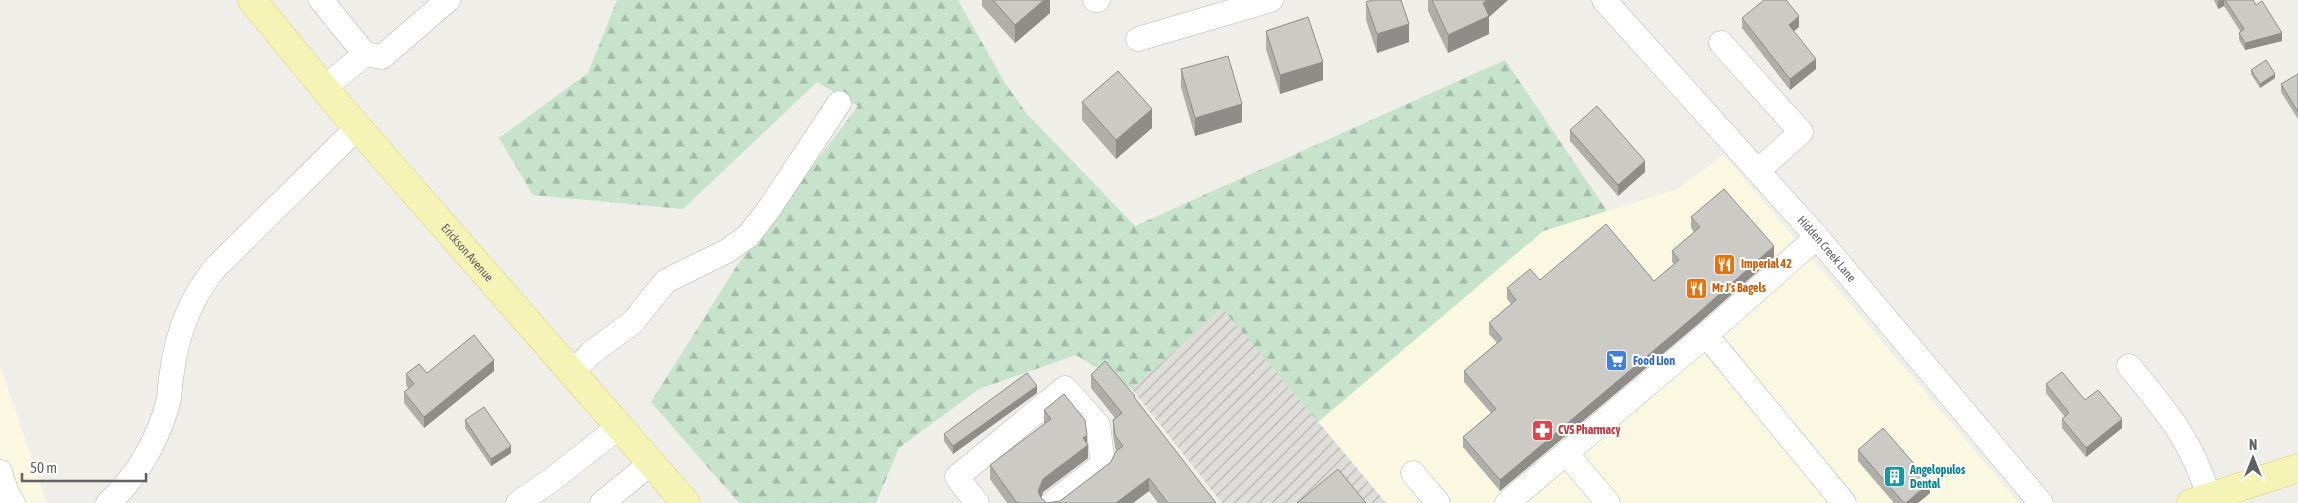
<svg xmlns="http://www.w3.org/2000/svg" width="2298" height="503" viewBox="0 0 2298 503" font-family="'Asap Condensed',sans-serif">
	<style>
		.commercial { fill: #faf8e1 }
		.industrial { fill: url(#industrial-furrows) }
		.forest { fill: url(#forest-firs) }
		.lines { fill: none; stroke-linecap: round; stroke-linejoin: round }
		.minor-casing { stroke: #b4b6ba; stroke-width: 25 }
		.major-casing { stroke: #e2cf6e; stroke-width: 29 }
		.minor { stroke: #fff; stroke-width: 24 }
		.major { stroke: #f6f3b6; stroke-width: 28 }
		.wall { fill: #afaea9 }
		.shaded-wall { fill: #8e8d89 }
		.building { fill: #cbcac4; stroke: #8e8d89 }
		.labels { text-anchor: middle; dominant-baseline: central; stroke-width: 4; stroke-linejoin: round; paint-order: stroke }
		.street-label { font-size: 12px; fill: #5f6166; stroke: #fff }
		.food-label { font-size: 12px; font-weight: bold; fill: #c56008; stroke: #fff; text-anchor: start }
		.shop-label { font-size: 12px; font-weight: bold; fill: #366cbe; stroke: #fff; text-anchor: start }
		.health-label { font-size: 12px; font-weight: bold; fill: #be3a42; stroke: #fff; text-anchor: start }
		.culture-label { font-size: 12px; font-weight: bold; fill: #0d838f; stroke: #fff; text-anchor: start }
	</style>
	<defs>
		<pattern id="industrial-furrows" width="10" height="10" patternUnits="userSpaceOnUse" patternTransform="scale(1.25)"><rect width="10" height="10" fill="#deddda"/><path d="M-1 1l2-2M0 10L10 0M9 11l2-2" fill="none" stroke="#b7b7b5"/></pattern>
		<pattern id="forest-firs" width="22" height="20" patternUnits="userSpaceOnUse" patternTransform="scale(1.25)"><rect width="22" height="20" fill="#c7e3cb"/><path d="M5 1l3.5 6h-7zM16 11l3.5 6h-7z" fill="#a5bba9"/></pattern>
	</defs>
	<rect width="100%" height="100%" fill="#efeee8"/>
	<path class="commercial" d="M1724 155 2019 503H1386L1318 422 1543 231 1678 189Z
		M0 366 47 503H0Z"/>
	<path class="industrial" d="M1222 307 1386 503H1222L1132 389Z"/>
	<path class="forest" d="M617 0H958L1005 83 1027 114 1135 226 1505 60 1607 211 1543 231 1318 422 1222 308 1132 389 1076 355 979 389 899 448 876 503H739L651 402 738 264 858 106 817 82 683 209 533 195 499 138 588 73Z"/>
	<g class="lines">
		<defs>
			<g id="minor">
				<path d="M321 0 365 54"/>
				<path d="M1095 0H1098"/>
				<path id="s1" d="M1604 0 1817 237 2041 503"/>
				<path d="M1138 39 1271 0"/>
				<path d="M1721 43 1801 132 1758 171"/>
				<path d="M324 88 365 54 382 57 448 0"/>
				<path d="M1706 335 1844 503"/>
				<path d="M2129 366C2167 412 2191 439 2209 497"/>
				<path d="M572 373 591 353 632 323 666 281 727 251 748 236 769 209 839 103"/>
				<path d="M1567 454 1608 503"/>
				<path d="M0 472 7 493 13 503"/>
				<path d="M1413 473 1438 503"/>
				<path d="M108 503C137 478 160 436 169 399 170 390 170 381 172 372 177 333 190 299 215 268L358 127"/>
				<path d="M518 503 550 481 619 427"/>
				<path d="M602 503 651 463"/>
				<path d="M977 503 957 477 1065 388 1098 425 1103 464 1052 503"/>
				<path d="M1507 503 1706 335 1817 237"/>
			</g>
			<g id="major">
				<path id="s2" d="M252 0 339 106 686 503"/>
				<path d="M2191 503 2298 468"/>
			</g>
		</defs>
		<use href="#minor" class="minor-casing"/>
		<use href="#major" class="major-casing"/>
		<use href="#minor" class="minor"/>
		<use href="#major" class="major"/>
	</g>
	<path class="wall" d="M982 0H1050V13L1015 43 982 6Z
		M1428 0H1508L1489 17V34L1448 53 1428 11Z
		M2214 0H2253L2256 5 2282 41 2245 50 2239 40V33L2240 31 2224 6 2218 9Z
		M1366 2 1409 42 1377 53 1366 20Z
		M1742 18 1799 27 1794 31 1816 69 1790 90 1742 28Z
		M1266 31 1323 80 1280 94 1266 49Z
		M1181 69 1242 122 1195 136 1181 87Z
		M2251 70 2275 78 2260 88 2251 74Z
		M2298 74V119L2281 92V84Z
		M1082 102 1152 128 1116 159 1082 120Z
		M1570 130 1645 172 1618 196 1570 141Z
		M1691 217 1774 257 1697 325 1500 491 1463 447V437L1491 413 1464 382V371L1497 343 1489 334V323L1511 304 1507 299V288L1540 280 1654 281 1674 264 1672 262V251L1694 232 1691 228Z
		M494 371 424 428 404 403V392L408 388 406 385V374Z
		M1091 375 1135 399 1216 503H1158L1149 491 1133 503H1007L990 479V465L1045 424 1044 423V410L1087 443 1088 458 1043 492 1041 498 1047 503 1060 501 1111 462 1117 451 1115 448 1113 433V420L1115 418 1091 388Z
		M2046 384 2085 400 2122 428 2086 457 2062 428V419L2065 417 2046 393Z
		M1037 393 953 454 944 441V434Z
		M465 420 511 453 491 466 465 428Z
		M1858 450 1930 493 1918 503H1894L1858 461Z"/>
	<path class="shaded-wall" d="M1044 0H1050V13L1015 43V25Z
		M1487 0H1508L1489 17V34L1448 53V35Z
		M2221 0H2224V6L2218 9V1Z
		M1799 16V27L1789 35V25Z
		M1409 24V42L1377 53V34Z
		M2282 33V41L2245 50V43Z
		M1816 59V69L1790 90V79Z
		M1323 62V80L1280 94V75Z
		M2275 74V78L2260 88V84Z
		M1242 104V122L1195 136V118Z
		M1152 109V128L1116 159V140Z
		M1645 161V172L1618 196V185Z
		M1774 246V257L1697 325 1500 491V480Z
		M494 360V371L424 428V417Z
		M1037 386V393L953 454V446Z
		M2122 419V428L2086 457V448Z
		M1087 435V446L1088 445V458L1043 492 1039 503 1038 491 1043 479 1083 438Z
		M511 446V453L491 466V459Z
		M1149 478V491L1133 503H1116Z
		M1930 482V493L1918 503H1906Z"/>
	<path class="building" d="M993 0H1044L1015 25Z
		M1372 0H1401L1409 24 1377 34 1366 2Z
		M1432 0H1487L1483 3 1489 16 1448 35Z
		M1764 0H1786L1799 16 1789 25 1816 59 1790 79 1742 18Z
		M2225 0H2253L2256 5 2262 1 2282 33 2245 43 2239 33 2244 29Z
		M1308 17 1323 62 1280 75 1266 31Z
		M1228 56 1242 104 1195 118 1181 69Z
		M2266 60 2275 74 2260 84 2251 70Z
		M1118 71 1152 109 1116 140 1082 102Z
		M2298 74V112L2281 84Z
		M1597 106 1645 161 1618 185 1570 130Z
		M1724 189 1774 246 1697 314 1500 480 1463 437 1496 409 1464 371 1502 339 1489 323 1516 300 1507 288 1530 269 1540 280 1606 224 1654 281 1679 260 1672 251 1700 227 1691 217Z
		M474 335 494 360 424 417 404 392 414 384 406 374 419 364 427 373Z
		M1105 361 1135 396 1134 397 1216 503H1168L1149 478 1116 503H1017L990 465 1051 419 1044 410 1064 394 1085 420 1087 435 1083 438 1088 445 1043 479 1038 491 1041 498 1047 503 1060 501 1111 462 1116 451 1123 446 1115 435 1113 420 1122 413 1091 375Z
		M2062 372 2085 400 2098 390 2122 419 2086 448 2062 419 2069 413 2046 384Z
		M1027 373 1037 386 953 446 944 434Z
		M484 407 511 446 491 459 465 420Z
		M1883 428 1930 482 1906 503H1904L1858 450Z
		M1338 469 1366 503H1297Z"/>
	<defs>
		<symbol id="restaurant-square" viewBox="-11 -11 22 22"><rect x="-9" y="-9" width="18" height="18" rx="4" fill="#e8710a" stroke="#fff"/><path d="M-5-6h1v4h1v-4h1v4h1v-4h1v5L-1.5 .5V6h-2V.5L-5-1ZM5-6V6H3V1.5H1.5Q1.5-4 5-6Z" fill="#fff"/></symbol>
		<symbol id="supermarket-square" viewBox="-11 -11 22 22"><rect x="-9" y="-9" width="18" height="18" rx="4" fill="#3f7fe0" stroke="#fff"/><path d="M-6-5.5h2.5l.6 2H6L4.5 2H-2.5L-4.4-4H-6ZM-1.5 3.2a1.3 1.3 0 1 0 .1 0ZM3 3.2a1.3 1.3 0 1 0 .1 0Z" fill="#fff"/></symbol>
		<symbol id="pharmacy-square" viewBox="-11 -11 22 22"><rect x="-9" y="-9" width="18" height="18" rx="4" fill="#e0444e" stroke="#fff"/><path d="M-2-6h4v4h4v4h-4v4h-4v-4h-4v-4h4Z" fill="#fff"/></symbol>
		<symbol id="building-square" viewBox="-11 -11 22 22"><rect x="-9" y="-9" width="18" height="18" rx="4" fill="#0f9aa8" stroke="#fff"/><path d="M-4-6H4V6H1V3H-1V6H-4ZM-2.5-4.3h1.7v1.8h-1.7ZM.8-4.3h1.7v1.8H.8ZM-2.5-1h1.7V.8h-1.7ZM.8-1h1.7V.8H.8Z" fill="#fff"/></symbol>
	</defs>
	<g fill-rule="evenodd">
		<use href="#restaurant-square" x="1712" y="252" width="25" height="25"/>
		<use href="#restaurant-square" x="1684" y="276" width="25" height="25"/>
		<use href="#supermarket-square" x="1604" y="348" width="25" height="25"/>
		<use href="#pharmacy-square" x="1530" y="418" width="25" height="25"/>
		<use href="#building-square" x="1882" y="464" width="25" height="25"/>
	</g>
	<g class="labels">
		<g class="street-label">
			<text stroke="none"><textPath href="#s1" startOffset="334">Hidden Creek Lane</textPath></text>
			<text stroke="none"><textPath href="#s2" startOffset="332">Erickson Avenue</textPath></text>
		</g>
		<g class="food-label">
			<text x="1741" y="264">Imperial 42</text>
			<text x="1712" y="288">Mr J's Bagels</text>
		</g>
		<g class="shop-label">
			<text x="1633" y="361">Food Lion</text>
		</g>
		<g class="health-label">
			<text x="1558" y="430">CVS Pharmacy</text>
		</g>
		<g class="culture-label">
			<text x="1910" y="470">Angelopulos<tspan x="1910" dy="14">Dental</tspan></text>
		</g>
	</g>
	<g transform="translate(2253 458)" stroke="#ffffff" stroke-width="4" paint-order="stroke">
	<path d="M0-4L9 19L0 12L-9 19Z" fill="#5f6166"/>
	<text y="-8" font-size="14" font-weight="bold" text-anchor="middle" fill="#5f6166">N</text>
	</g>
	<path d="M22 473v8h124v-8" fill="none" stroke="#5f6166" stroke-width="2.5"/>
	<text x="30" y="473" font-size="15" fill="#5f6166" stroke="#ffffff" stroke-width="4" paint-order="stroke">50 m</text>
</svg>
